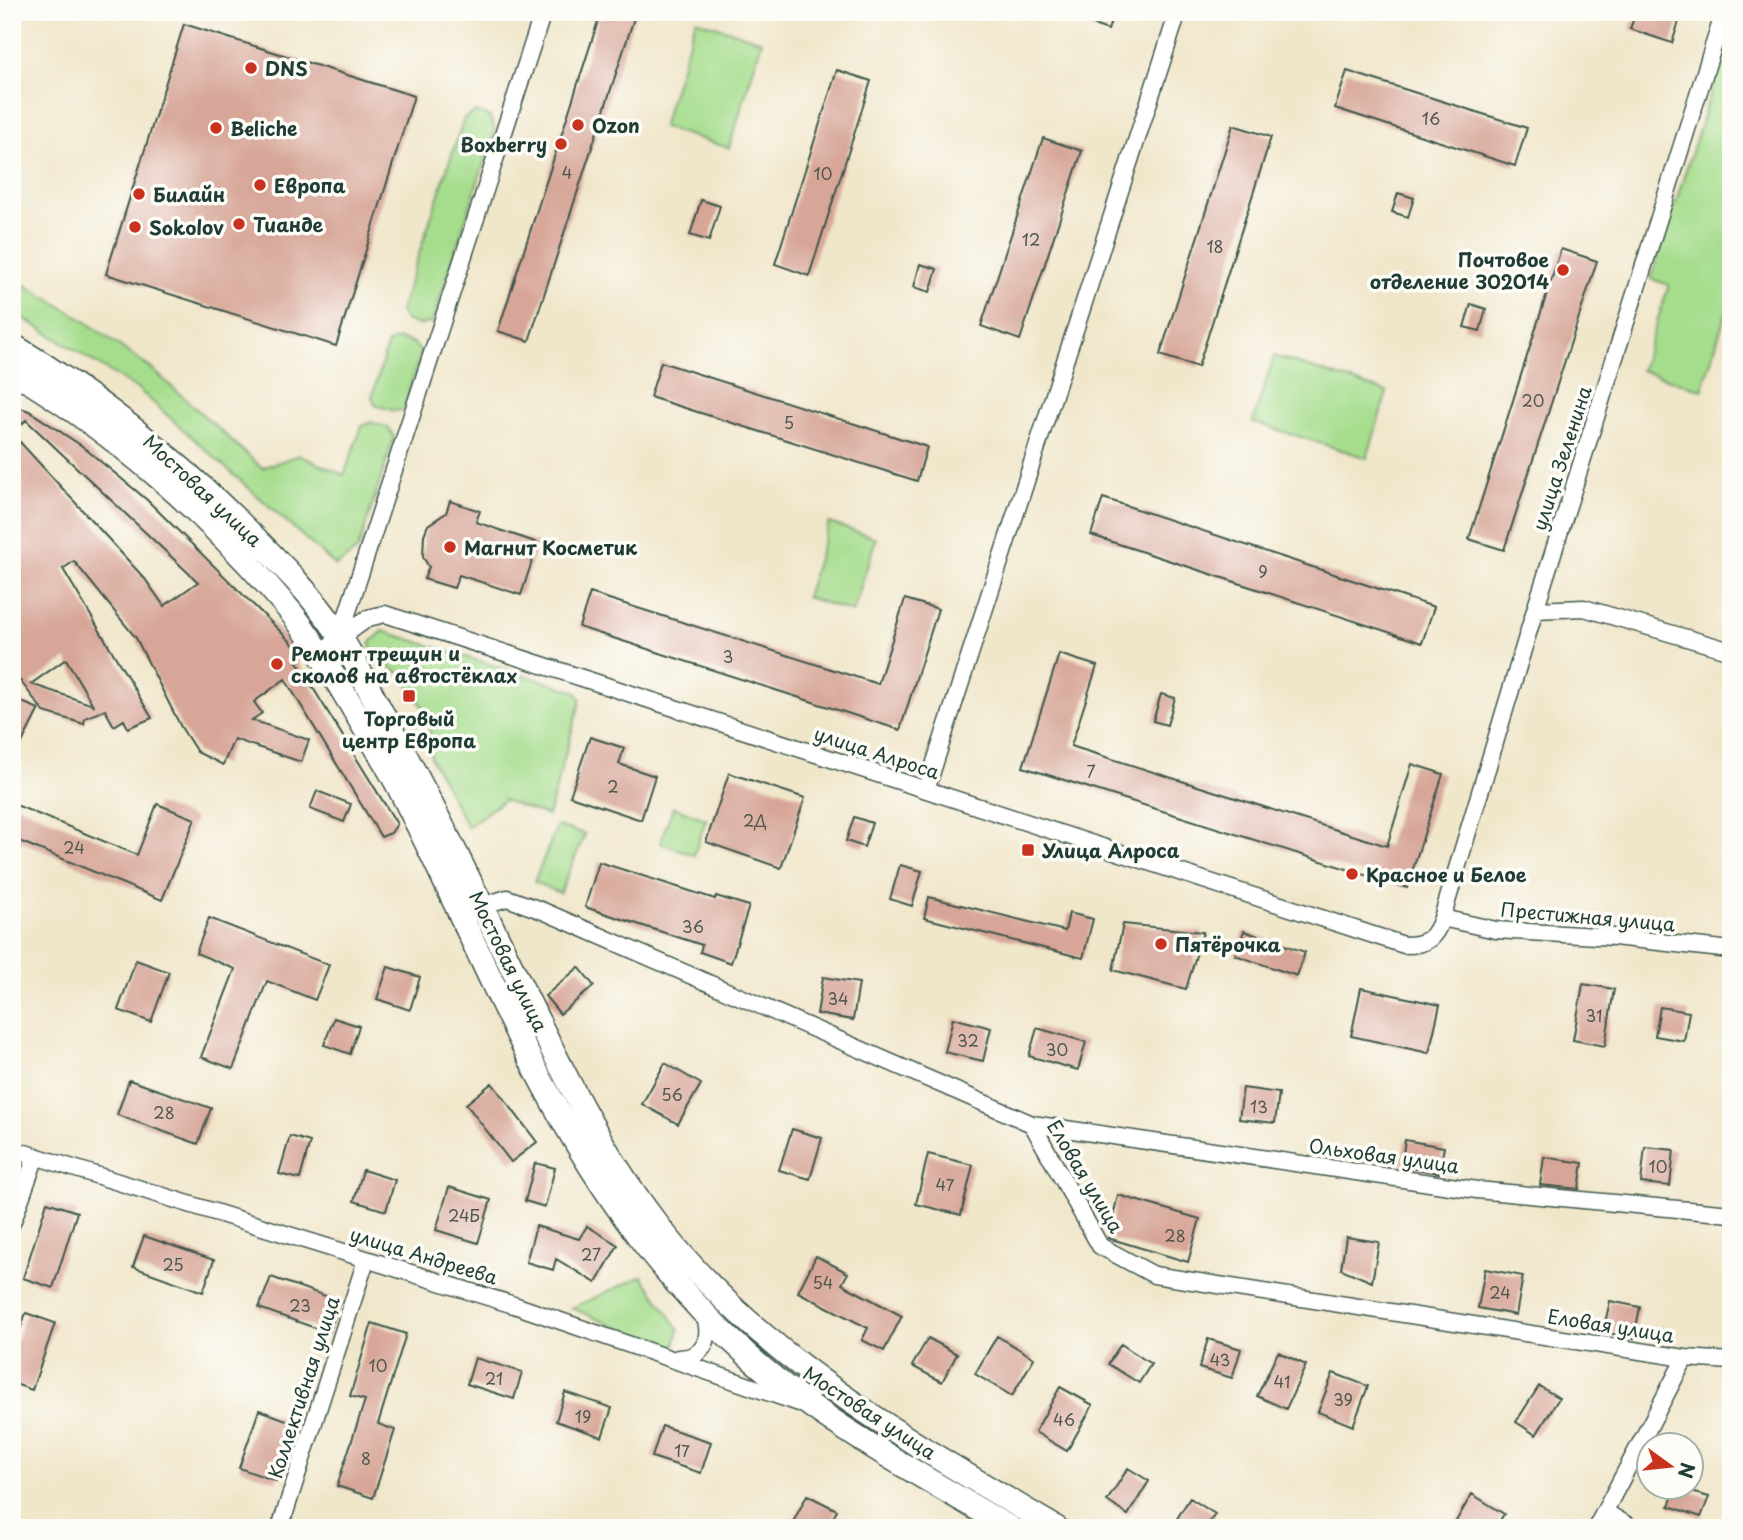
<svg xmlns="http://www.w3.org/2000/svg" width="1743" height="1540" viewBox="0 0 1743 1540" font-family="'Playpen Sans',sans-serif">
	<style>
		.green { fill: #a6dd8d; stroke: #628d60; stroke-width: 2 }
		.building { fill: #d7a698; fill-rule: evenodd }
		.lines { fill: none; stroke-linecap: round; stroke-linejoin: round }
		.minor-casing { stroke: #3e564a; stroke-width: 19 }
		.secondary-casing { stroke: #3e564a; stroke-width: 26 }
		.minor { stroke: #fff; stroke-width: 16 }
		.secondary { stroke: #fff; stroke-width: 23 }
		.poi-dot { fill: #c8321e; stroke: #fdfcf7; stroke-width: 2.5 }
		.labels { text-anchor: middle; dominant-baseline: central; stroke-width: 7; stroke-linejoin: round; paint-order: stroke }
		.number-label { font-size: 16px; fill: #4d574d }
		.poi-label { font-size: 19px; font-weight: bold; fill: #1f3d34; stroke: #fdfcf7; text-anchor: start }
		.street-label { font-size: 19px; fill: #1f3d34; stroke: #fdfcf7 }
	</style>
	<rect width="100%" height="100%" fill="#fdfcf7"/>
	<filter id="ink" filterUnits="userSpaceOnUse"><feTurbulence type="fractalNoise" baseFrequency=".0143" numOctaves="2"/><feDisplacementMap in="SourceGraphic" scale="14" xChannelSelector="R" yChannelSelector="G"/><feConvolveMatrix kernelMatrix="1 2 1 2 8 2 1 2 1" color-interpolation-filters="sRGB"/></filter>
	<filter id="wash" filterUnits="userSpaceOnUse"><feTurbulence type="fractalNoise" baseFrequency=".00686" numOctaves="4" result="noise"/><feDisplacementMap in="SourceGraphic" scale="28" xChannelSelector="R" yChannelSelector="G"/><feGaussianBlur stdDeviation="1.57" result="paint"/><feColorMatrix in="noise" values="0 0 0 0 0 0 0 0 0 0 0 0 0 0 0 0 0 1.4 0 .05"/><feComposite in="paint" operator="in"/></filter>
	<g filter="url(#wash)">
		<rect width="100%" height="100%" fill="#f0e6ca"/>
		<path class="green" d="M696 20 762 41 729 148 662 127Z
			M1731 30V296L1702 390 1641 370 1669 285 1651 279Z
			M476 112 489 116 495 129 432 323 419 325 405 320 400 311 464 118Z
			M12 277 79 317 152 369 262 468 299 455 344 475 362 426 371 422 389 428 394 437 358 550 336 566 139 390 12 311Z
			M399 339 414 343 421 353 403 410 395 411 375 405 372 397 388 343Z
			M1274 356 1387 392 1367 458 1253 422Z
			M829 523 876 538 853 612 806 597Z
			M383 631 575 691 581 699 548 816 504 800 467 827 431 758 429 717 403 675 374 657 370 643Z
			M673 807 706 819 694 855 660 843Z
			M557 826 585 834 560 893 534 882Z
			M642 1276 679 1329 673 1352 572 1308Z"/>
		<g id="blocks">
			<path class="building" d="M601 12H636L529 341 498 331Z
				M1063 12H1114L1108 30 1063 15Z
				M1636 12H1682L1672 43 1630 29Z
				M184 24 414 96 336 346 106 274Z
				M837 70 871 81 809 276 775 264Z
				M1347 71 1527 128 1515 166 1335 108Z
				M1233 125 1271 137 1198 367 1160 355Z
				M1043 138 1082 151 1020 340 981 326Z
				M1398 193 1414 198 1408 217 1392 212Z
				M701 200 720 206 709 241 690 235Z
				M1561 249 1597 261 1504 550 1469 539Z
				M920 264 937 269 930 292 914 287Z
				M1471 304 1486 309 1480 331 1464 327Z
				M661 362 927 447 917 481 650 397Z
				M12 405 29 411 82 446 146 499 292 643 302 658 297 662 397 824 391 833 381 837 285 679 254 702 262 713 252 720 309 740 301 762 234 739 223 765 197 752 181 727 136 638 74 561 63 569 152 718 128 728 124 720 114 726 105 710 85 718 84 724 44 712 12 670V455L20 442 145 579 164 606 198 582 26 420 12 434ZM66 659 93 705 31 684Z
				M1103 498 1434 607 1422 643 1091 535Z
				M450 501 480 511 476 522 538 543 521 595 459 575 454 588 424 579 429 567 423 557 424 535 428 525 446 513Z
				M590 593 878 684 905 599 938 609 900 730 579 627Z
				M1059 654 1097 666 1071 746 1387 846 1412 764 1443 774 1407 888 1023 767Z
				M1161 694 1175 698 1167 725 1153 721Z
				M12 698 39 709 12 762Z
				M590 737 624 748 619 764 655 776 641 820 570 796Z
				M729 773 805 798 781 868 706 842Z
				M317 791 351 804 344 822 310 809Z
				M157 804 195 819 162 900 12 838V813L16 805 137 855Z
				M854 817 872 823 864 847 846 841Z
				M599 862 715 899 716 896 749 906 731 963 700 952 702 945 585 907Z
				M900 865 922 871 912 906 890 899Z
				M929 897 1065 931 1069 913 1093 919 1083 958 924 918Z
				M209 918 329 965 315 1000 267 981 233 1069 201 1057 235 969 196 953Z
				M1123 924 1203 932 1186 989 1113 970Z
				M1244 931 1305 952 1297 976 1235 955Z
				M136 960 169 972 151 1022 118 1010Z
				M388 967 420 977 410 1010 377 999Z
				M579 967 594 986 560 1014 545 996Z
				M823 977 859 983 853 1020 817 1014Z
				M1583 984 1614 989 1605 1046 1573 1040Z
				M1361 988 1440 1005 1429 1053 1351 1036Z
				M1660 1007 1689 1012 1684 1041 1655 1036Z
				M334 1018 359 1026 350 1054 324 1045Z
				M953 1018 991 1028 983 1061 945 1052Z
				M1037 1028 1086 1042 1078 1070 1029 1056Z
				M665 1063 701 1084 678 1124 642 1104Z
				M129 1080 211 1108 198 1144 117 1115Z
				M492 1083 537 1142 511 1162 466 1104Z
				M1243 1088 1279 1093 1275 1123 1239 1119Z
				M792 1129 822 1138 810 1179 779 1170Z
				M290 1136 310 1142 300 1179 279 1174Z
				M1405 1140 1444 1147 1439 1173 1401 1166Z
				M1645 1147 1674 1150 1670 1186 1641 1183Z
				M928 1154 973 1165 961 1215 916 1204Z
				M1544 1157 1583 1163 1579 1189 1540 1185Z
				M535 1163 555 1168 545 1207 525 1201Z
				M363 1170 395 1180 386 1211 354 1201Z
				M449 1187 491 1200 478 1243 436 1230Z
				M1118 1195 1200 1219 1188 1262 1108 1238Z
				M47 1202 77 1212 53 1288 23 1278Z
				M536 1226 579 1239 587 1226 618 1245 596 1283 556 1259 553 1270 526 1262Z
				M144 1236 214 1260 203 1292 133 1267Z
				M1346 1237 1379 1242 1372 1282 1341 1269Z
				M816 1256 848 1273 842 1284 902 1316 884 1351 862 1340 868 1328 798 1292Z
				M1485 1269 1523 1276 1516 1315 1478 1308Z
				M271 1277 340 1301 329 1333 259 1308Z
				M1610 1301 1640 1307 1634 1338 1603 1332Z
				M26 1313 55 1323 32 1390 12 1383V1351Z
				M372 1323 406 1334 378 1424 395 1430 373 1498 337 1486 365 1400 350 1396Z
				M997 1336 1034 1358 1012 1396 975 1374Z
				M928 1338 957 1354 942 1382 912 1366Z
				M1208 1339 1241 1349 1232 1378 1199 1368Z
				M1121 1344 1151 1364 1139 1383 1108 1364Z
				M1278 1352 1306 1365 1286 1409 1257 1396Z
				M475 1358 522 1372 514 1399 467 1384Z
				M1333 1373 1368 1386 1353 1426 1318 1412Z
				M1539 1386 1559 1398 1536 1435 1516 1422Z
				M1060 1387 1093 1405 1067 1451 1035 1432Z
				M565 1392 612 1408 602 1437 556 1421Z
				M259 1410 295 1423 276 1481 239 1468Z
				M662 1426 711 1442 701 1473 652 1457Z
				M1128 1468 1149 1481 1128 1515 1107 1501Z
				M1676 1488 1709 1497 1701 1517 1669 1506Z
				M1472 1494 1504 1514 1495 1528H1452Z
				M807 1495 837 1510 828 1528H800L792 1524Z
				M1190 1498 1215 1514 1206 1528H1171Z"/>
		</g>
	</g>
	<g filter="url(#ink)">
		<use href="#blocks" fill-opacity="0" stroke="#3e564a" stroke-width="2"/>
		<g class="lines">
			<defs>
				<path id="minor" d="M1535 610 1584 608 1731 651
					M340 636 543 12
					M320 653 368 618 385 614 1404 945C1426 945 1435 939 1442 918L1535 610 1724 12
					M926 790 1178 12
					M482 906 507 898 543 911 1032 1124 1100 1246 1154 1275 1685 1358 1731 1361
					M1442 918 1496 930 1614 937 1731 950
					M1032 1124 1477 1190 1731 1214
					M12 1149 517 1306 799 1403
					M12 1223 36 1156
					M678 1358C706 1358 712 1337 704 1314
					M1605 1512 1632 1528
					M280 1528 366 1260
					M1596 1528 1685 1358"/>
				<path id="secondary" d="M12 345C99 397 175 458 247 530 280 563 312 595 338 633 354 658 367 686 381 711 432 801 476 894 521 986 560 1066 599 1148 653 1219 757 1358 910 1441 1056 1528
					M12 371C117 433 212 518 290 611 313 639 331 672 350 703 365 730 383 757 397 784 475 934 534 1098 637 1234 671 1280 711 1323 754 1361 827 1425 926 1478 1010 1528"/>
			</defs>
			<use href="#minor" class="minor-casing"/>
			<use href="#secondary" class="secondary-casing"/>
			<use href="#minor" class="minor"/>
			<use href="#secondary" class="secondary"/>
		</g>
	</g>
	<g class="poi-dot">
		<circle cx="251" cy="68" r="7"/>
		<circle cx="578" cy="125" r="7"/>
		<circle cx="216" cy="128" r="7"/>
		<circle cx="561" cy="144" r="7"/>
		<circle cx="260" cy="185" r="7"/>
		<circle cx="139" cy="194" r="7"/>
		<circle cx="239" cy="224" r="7"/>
		<circle cx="135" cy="227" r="7"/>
		<circle cx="1563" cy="270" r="7"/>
		<circle cx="450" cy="547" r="7"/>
		<circle cx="277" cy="664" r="7"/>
		<rect x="402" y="689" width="14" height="14" rx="3.5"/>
		<rect x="1021" y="843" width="14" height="14" rx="3.5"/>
		<circle cx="1352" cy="874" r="7"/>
		<circle cx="1161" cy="944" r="7"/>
	</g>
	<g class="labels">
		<g class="number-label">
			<text x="1431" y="118">16</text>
			<text x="567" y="172">4</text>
			<text x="823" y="173">10</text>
			<text x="1031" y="239">12</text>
			<text x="1215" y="246">18</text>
			<text x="1533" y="400">20</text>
			<text x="789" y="422">5</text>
			<text x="1263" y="571">9</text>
			<text x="728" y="656">3</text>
			<text x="1091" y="771">7</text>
			<text x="613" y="786">2</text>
			<text x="755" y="820">2Д</text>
			<text x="74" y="847">24</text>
			<text x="693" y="926">36</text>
			<text x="838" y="998">34</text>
			<text x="1594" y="1015">31</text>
			<text x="968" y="1040">32</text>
			<text x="1057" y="1049">30</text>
			<text x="672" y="1094">56</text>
			<text x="1259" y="1106">13</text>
			<text x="164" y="1112">28</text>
			<text x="1658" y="1166">10</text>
			<text x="945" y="1184">47</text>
			<text x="464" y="1215">24Б</text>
			<text x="1175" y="1235">28</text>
			<text x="591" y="1254">27</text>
			<text x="173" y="1264">25</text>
			<text x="823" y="1282">54</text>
			<text x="1500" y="1292">24</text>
			<text x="300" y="1305">23</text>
			<text x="1220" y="1359">43</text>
			<text x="378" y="1365">10</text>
			<text x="494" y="1378">21</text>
			<text x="1282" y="1381">41</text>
			<text x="1343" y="1399">39</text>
			<text x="583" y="1416">19</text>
			<text x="1064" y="1419">46</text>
			<text x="682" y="1450">17</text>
			<text x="366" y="1458">8</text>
		</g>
		<g class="poi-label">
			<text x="265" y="68">DNS</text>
			<text x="592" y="125">Ozon</text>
			<text x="230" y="128">Beliche</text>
			<text x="547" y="144" text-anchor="end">Boxberry</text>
			<text x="274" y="185">Европа</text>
			<text x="153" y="194">Билайн</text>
			<text x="253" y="224">Тианде</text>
			<text x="149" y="227">Sokolov</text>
			<text x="1549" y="259" text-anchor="end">Почтовое<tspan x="1549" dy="22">отделение 302014</tspan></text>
			<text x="464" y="547">Магнит Косметик</text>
			<text x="291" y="653">Ремонт трещин и<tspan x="291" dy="22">сколов на автостёклах</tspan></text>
			<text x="409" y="718" text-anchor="middle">Торговый<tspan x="409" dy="22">центр Европа</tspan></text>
			<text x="1042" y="850">Улица Алроса</text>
			<text x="1366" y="874">Красное и Белое</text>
			<text x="1175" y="944">Пятёрочка</text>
		</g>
		<g class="street-label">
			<text transform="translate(1561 458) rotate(-72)">улица Зеленина</text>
			<text transform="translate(203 490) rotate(43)">Мостовая улица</text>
			<text transform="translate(877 752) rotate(18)">улица Алроса</text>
			<text transform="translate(1588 916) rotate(5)">Престижная улица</text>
			<text transform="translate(509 961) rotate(64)">Мостовая улица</text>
			<text transform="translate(1384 1155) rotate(8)">Ольховая улица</text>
			<text transform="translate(1086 1176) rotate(59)">Еловая улица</text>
			<text transform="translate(424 1255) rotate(17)">улица Андреева</text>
			<text transform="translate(1611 1325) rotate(9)">Еловая улица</text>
			<text transform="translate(303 1387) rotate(-72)">Коллективная улица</text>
			<text transform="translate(870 1412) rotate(33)">Мостовая улица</text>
		</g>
	</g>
	<rect width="1743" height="1540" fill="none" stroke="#fdfcf7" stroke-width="42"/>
	<g transform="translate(1670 1466) rotate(105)"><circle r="33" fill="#fdfcf7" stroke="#a4b0a9" stroke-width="2"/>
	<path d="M0-5L12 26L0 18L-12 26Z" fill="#c8321e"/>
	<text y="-10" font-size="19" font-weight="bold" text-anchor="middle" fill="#1f3d34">N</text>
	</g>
</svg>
